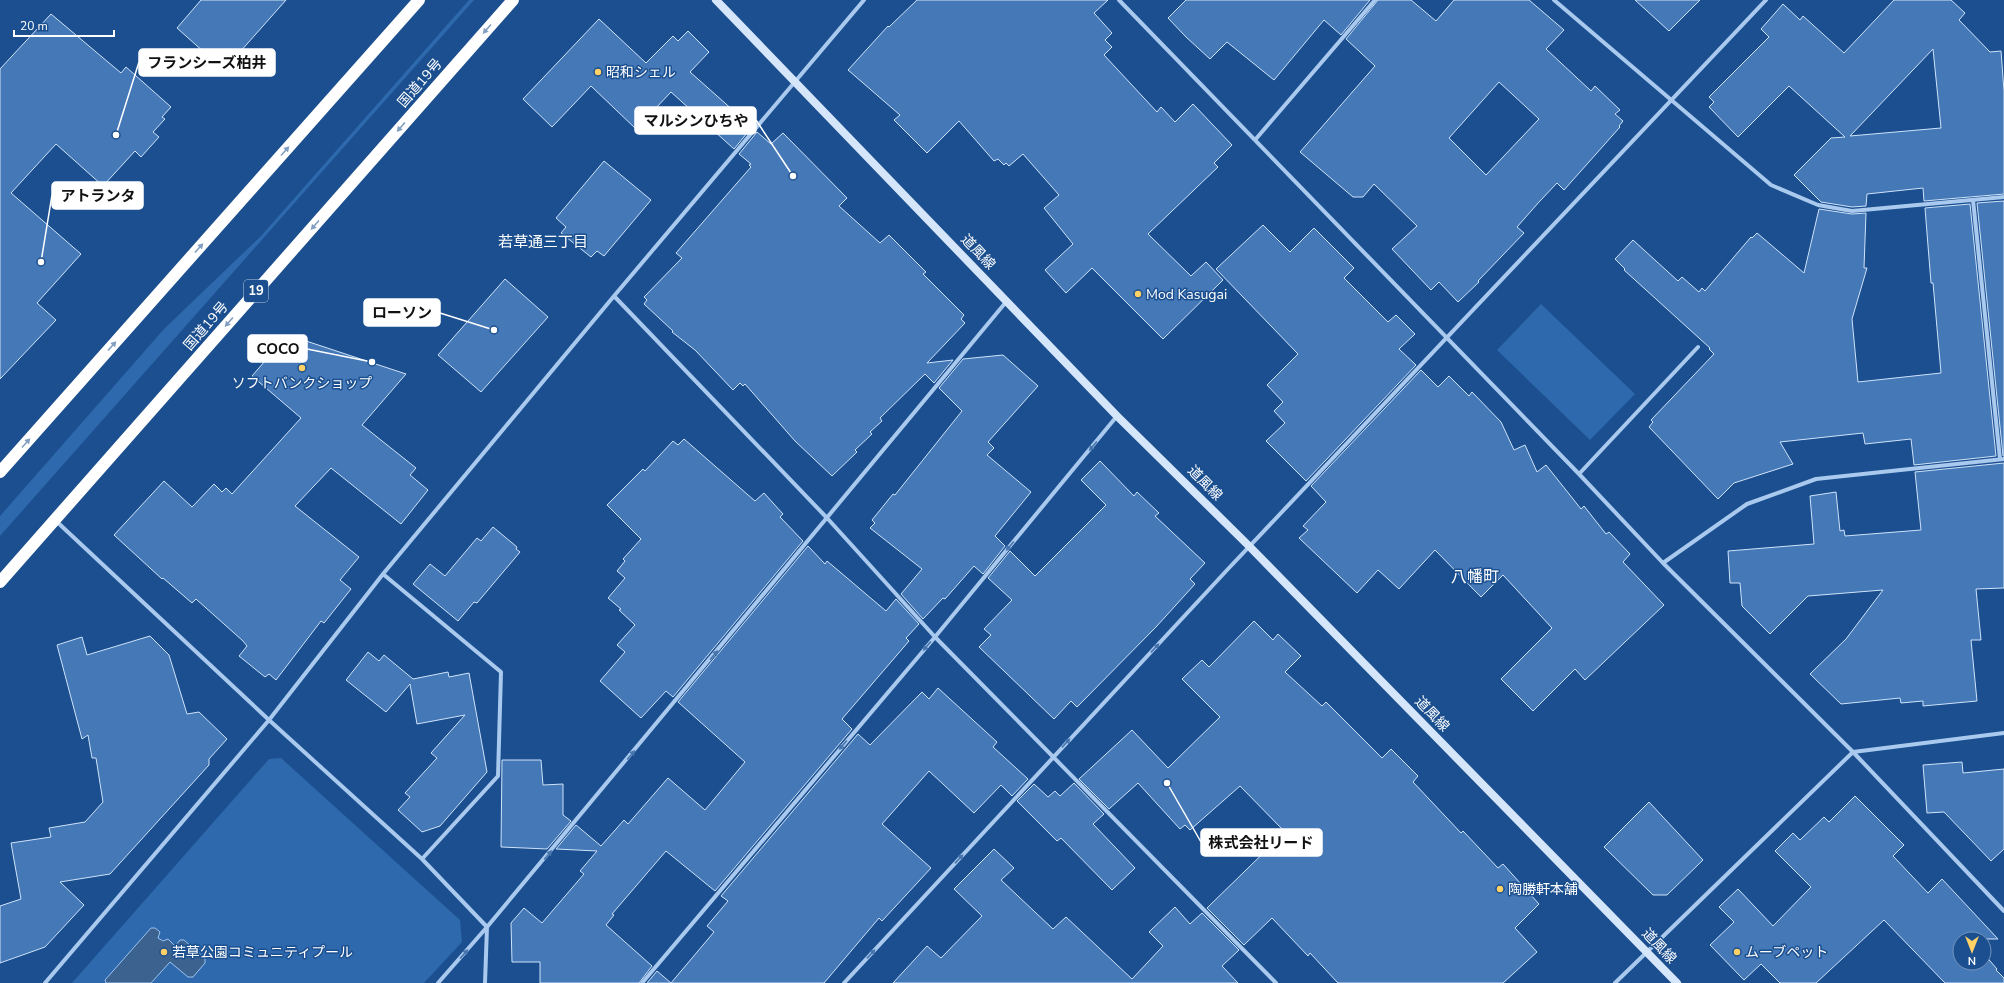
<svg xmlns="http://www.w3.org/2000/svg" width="2004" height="983" viewBox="0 0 2004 983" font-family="'Nunito Sans','Noto Sans JP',sans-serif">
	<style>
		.green { fill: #2e69ad }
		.water { fill: #3c6290; stroke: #9cc4f0 }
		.building { fill: #4478b7; stroke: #cfe3fa; fill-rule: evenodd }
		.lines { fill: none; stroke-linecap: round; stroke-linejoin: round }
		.street { stroke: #a9c9ee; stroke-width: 4 }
		.secondary { stroke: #d6e6fa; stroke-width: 8 }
		.highway { stroke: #fff; stroke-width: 12 }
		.oneway { fill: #829ec1 }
		.oneway2 { fill: #4674ac }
		.poi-dot { fill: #ffd166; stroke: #1b4f8f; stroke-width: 1.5 }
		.labels { text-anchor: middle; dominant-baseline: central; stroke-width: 3; stroke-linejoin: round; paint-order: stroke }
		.shield { fill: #1b4f8f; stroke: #bbcadd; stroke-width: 1 }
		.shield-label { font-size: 13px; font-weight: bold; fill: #fff }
		.poi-label { font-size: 14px; fill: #fff; stroke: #1b4f8f; text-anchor: start }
		.street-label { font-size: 14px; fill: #fff; stroke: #1b4f8f }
		.neighbourhood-label { font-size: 15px; fill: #fff; stroke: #1b4f8f }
		.quarter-label { font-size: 16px; fill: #fff; stroke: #1b4f8f }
		.leader { fill: none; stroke: #fff; stroke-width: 1.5 }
		.callout-dot { fill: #fff; stroke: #1b4f8f; stroke-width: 1.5 }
		.callout { fill: #fff; stroke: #fff; stroke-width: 1.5 }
		.callout-label { font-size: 15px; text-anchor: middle; font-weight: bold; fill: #111 }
	</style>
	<rect width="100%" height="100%" fill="#1b4f8f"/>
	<path class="green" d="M469 0H474L0 536V516L164 329 261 236Z
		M1541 304 1635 394 1590 440 1497 350Z
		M281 758 460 920 462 942 424 983H72L269 759Z"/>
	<path class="water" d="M151 928H155L160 932 158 938 163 941 168 939 175 946 180 940H184L205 959V963L193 977H188L170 962 151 983H106L105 980Z"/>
	<path class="building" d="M201 0H286L224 70 177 28Z
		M917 0H1108L1094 13 1112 33 1105 40 1112 47 1104 55 1157 112 1161 107 1175 122 1193 104 1232 145 1214 163 1218 167 1148 234 1191 276 1206 262 1223 280 1163 339 1092 268 1066 293 1045 270 1073 244 1044 208 1059 195 1023 154 1009 166 1006 163 1004 165 998 159 994 161 959 121 927 153 894 120 900 115 848 70 888 26 889 27Z
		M1186 0H1370L1341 35 1324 20 1274 80 1227 42 1210 59 1186 37 1168 18Z
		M1378 0H1411L1436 21 1454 0H1529L1564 30 1546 49 1591 91 1595 86 1620 110 1615 114 1623 121 1619 126 1620 127 1564 190 1557 183 1539 202 1517 227 1524 233 1478 281 1479 282 1458 302 1439 282 1431 290 1392 249 1417 226 1374 184 1363 197H1353L1300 152 1375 66 1346 39ZM1499 82 1539 119 1486 175 1449 138Z
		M1635 0H1700L1669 31Z
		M1894 0H1951L1965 13 1959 20 1990 52 2001 51 2004 91V194L1924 201 1923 188 1867 194 1866 206 1852 207 1821 202 1794 175 1831 138 1845 137 1789 86 1738 137 1709 107 1714 102 1709 97 1769 37 1761 29 1783 4 1800 20 1803 16 1844 53ZM1933 49 1941 128 1850 136Z
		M51 14 121 73 126 67 171 107 162 117 165 119 153 132 159 137 141 157 135 151 103 186 56 144 11 193 81 254 37 303 56 320 0 379V69Z
		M599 19 646 63 673 36 678 41 688 31 709 52 690 72 752 127 734 149 671 92 636 129 591 86 552 127 523 99Z
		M757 132 771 144 783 133 847 198 839 206 880 243 889 235 926 272 923 274 964 315 961 319 965 323 927 363 953 360 934 383 925 374 880 418 882 421 870 432 872 434 855 450 857 452 832 476 795 441 745 384 743 386 740 383 733 390 695 350 672 332 673 331 644 304 647 300 644 297 682 258 676 253 751 167 749 165 751 164 739 154Z
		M604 161 651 200 604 256 597 251 591 257 561 233 566 227 556 218Z
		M2004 201V456H2003L1977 203Z
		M1970 204 1996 456 1914 465 1911 439 1865 444 1863 433 1780 442 1793 464 1734 483 1718 499 1649 427 1653 422 1651 420 1714 354 1709 349 1710 348 1624 270 1625 269 1615 259 1633 240 1678 281 1682 277 1699 292 1702 288 1705 291 1751 237 1752 238 1757 233 1804 273 1819 209 1852 214 1866 213 1864 268H1867L1852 319 1858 382 1941 373 1933 283H1931L1925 208Z
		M1263 225 1290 252 1314 228 1354 268 1344 278 1388 322 1396 315 1415 334 1399 349 1416 365 1306 481 1266 441 1285 423 1274 411 1283 402 1267 385 1298 354 1216 269Z
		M505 279 548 317 481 392 438 355Z
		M294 337 406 374 362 425 416 468 410 475 428 490 401 524 331 468 295 506 359 557 340 580 351 589 324 623 321 621 276 680 269 674 265 677 239 656 247 646 243 641 196 599 192 603 163 578 162 579 114 535 164 481 192 507 214 484 222 492 226 488 232 494 301 418 252 376 284 339Z
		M1003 355 1038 386 988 442 994 448 987 455 1031 492 995 536 1005 546 983 574 974 566 945 599 943 598 923 619 901 594 922 569 870 528 875 523 872 520 893 494 895 495 962 411 939 388 963 359Z
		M1421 370 1438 387 1449 376 1469 396 1472 392 1501 422 1514 450 1525 445 1537 472 1546 465 1581 509 1584 506 1606 534 1609 532 1630 554 1623 562 1664 605 1585 680 1575 669 1533 711 1501 679 1552 628 1503 575 1481 597 1435 550 1399 589 1378 570 1357 593 1299 538 1308 530 1303 526 1326 502 1311 486Z
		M684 439 755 501 764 493 783 514 780 517 803 541 673 697 666 691 641 718 600 681 625 652 617 645 635 625 619 610 621 609 608 598 625 578 617 571 625 561 623 559 641 539 607 505 643 469 645 471 673 441 678 445Z
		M1100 461 1134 496 1137 492 1159 513 1155 516 1205 563 1190 579 1195 584 1156 627 1077 707 1071 701 1054 719 979 647 991 635 984 629 1012 600 988 578 1010 551 1035 576 1106 505 1081 480Z
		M2004 463V588L1976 589 1981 640H1971L1977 701 1923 706V701L1901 703 1900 698 1841 704 1810 674 1846 639 1883 590 1808 596 1770 634 1742 606 1740 583H1730L1728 551 1814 544 1810 496 1836 492 1840 531 1844 530 1845 536 1921 530 1915 472Z
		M493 527 517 547 516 549 520 552 477 603 474 602 458 621 413 584 430 564 445 576 477 538 481 541Z
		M808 546 825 564 827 561 886 611 896 599 919 624 906 638 909 641 842 719 852 729 715 891 666 851 612 914 614 915 606 925 652 966 639 983H540V962H512L511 923 524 908 542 923 584 874 580 871 597 851 556 849 576 825 601 846 624 820 628 824 668 778 705 810 745 762 678 702Z
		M1254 621 1273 640 1278 634 1301 656 1285 672 1322 706 1326 702 1382 758 1391 749 1418 776 1413 782 1461 833 1463 831 1498 868 1503 864 1539 904 1515 928 1537 952 1503 983H1338L1310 953 1308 956 1272 918 1244 945 1207 908 1285 832 1240 786 1190 830 1185 825 1180 829 1138 783 1109 809 1079 779 1132 730 1168 768 1220 717 1182 679 1202 660 1209 667Z
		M150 636 169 655 187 714 199 712 227 739 209 759V765L110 874 60 882 84 905 45 947 0 963V906L21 899 11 843 51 837 49 828 85 822 103 802 96 758H92L88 735 82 739 57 645 82 637 87 655Z
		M368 652 379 661 384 655 413 679 448 672 449 677 469 673 487 772 440 826 422 832 398 810 410 797 405 793 437 758 431 753 465 715 417 724 410 684 386 712 346 680Z
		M938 688 997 742 993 747 1028 779 1012 796 1001 785 974 813 929 771 882 824 931 868 882 921 879 918 824 983H647L657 971 671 983 714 932 707 926 728 901 721 896 858 734 870 745 922 692 929 699Z
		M502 760H541L543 785 563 784V815L571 821 547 849 501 847Z
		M1962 762 1963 773 2004 769V849L1991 861 1944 812 1927 813 1923 765Z
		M1074 783 1104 814 1093 824 1135 868 1112 890 1061 838 1057 841 1017 801 1034 784 1048 797 1055 791 1060 796Z
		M1855 796 1904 845 1893 856 1928 893 1942 879 1998 939H1960V963H1984V954L1997 969 1996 970 2004 978V983H1945L1884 920 1816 983H1780L1761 964 1744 980 1710 945 1734 922 1719 907 1738 889 1773 926 1811 887 1775 851 1793 833 1800 840 1824 817 1829 822Z
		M1649 802 1703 860 1667 895H1653L1604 847Z
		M994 849 1014 868 1001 880 1053 929 1066 917 1132 979 1163 946 1149 932 1175 907 1190 924 1202 913 1239 950 1222 966 1238 983H893L927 946 941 958 982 916 954 889Z"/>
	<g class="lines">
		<path class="street" d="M1119 0 1579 474 1663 563 1853 752 2004 911
			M1554 0 1771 185 1818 205 1852 211 2004 197
			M1255 140 1375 0
			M1973 200 2000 459
			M614 296 828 519 935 637 1276 983
			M1579 474 1698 347
			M55 520 269 720 422 859 487 927 485 983
			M1663 563 1747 504 1816 479 2004 459
			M383 574 501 672 498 776 422 859
			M45 983 269 720 383 574 614 296 864 0
			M438 983 487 927 1006 302
			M642 983 935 637 1117 416
			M844 983 1228 569 1766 0
			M1615 983 1853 752 2004 733"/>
		<path class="secondary" d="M716 0 1117 416 1249 546 1677 983"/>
		<path class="highway" d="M0 472 419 0
			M0 582 513 0"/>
	</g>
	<defs><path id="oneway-solid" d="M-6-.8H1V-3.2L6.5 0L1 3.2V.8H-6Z"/></defs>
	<g class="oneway">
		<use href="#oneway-solid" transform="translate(487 29) rotate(131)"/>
		<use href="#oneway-solid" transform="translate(401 127) rotate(131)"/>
		<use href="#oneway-solid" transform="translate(285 151) rotate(-48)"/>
		<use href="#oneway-solid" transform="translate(315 225) rotate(131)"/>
		<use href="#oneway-solid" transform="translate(199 248) rotate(-48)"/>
		<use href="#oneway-solid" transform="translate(229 322) rotate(131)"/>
		<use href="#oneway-solid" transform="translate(112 346) rotate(-48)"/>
		<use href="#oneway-solid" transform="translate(26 443) rotate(-48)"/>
	</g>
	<g class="oneway2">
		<use href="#oneway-solid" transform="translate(1093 446) rotate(130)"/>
		<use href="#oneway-solid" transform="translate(1010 546) rotate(130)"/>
		<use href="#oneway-solid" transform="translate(927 646) rotate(130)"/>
		<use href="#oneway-solid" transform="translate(1155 648) rotate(-47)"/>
		<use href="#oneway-solid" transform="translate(714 655) rotate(-50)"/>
		<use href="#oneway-solid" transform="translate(1066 743) rotate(-47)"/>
		<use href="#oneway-solid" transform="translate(843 745) rotate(130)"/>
		<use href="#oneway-solid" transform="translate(631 755) rotate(-50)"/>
		<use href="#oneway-solid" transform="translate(548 855) rotate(-50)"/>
		<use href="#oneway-solid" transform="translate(959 859) rotate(-47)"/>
		<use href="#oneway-solid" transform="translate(464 954) rotate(-49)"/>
		<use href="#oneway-solid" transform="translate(871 954) rotate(-47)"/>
	</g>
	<g class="poi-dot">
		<circle cx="598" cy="72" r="4"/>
		<circle cx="1138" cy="294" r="4"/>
		<circle cx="302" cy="368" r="4"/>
		<circle cx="1500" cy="889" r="4"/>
		<circle cx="164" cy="952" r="4"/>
		<circle cx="1737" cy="952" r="4"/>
	</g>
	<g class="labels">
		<rect class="shield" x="244" y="280" width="24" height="22" rx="3"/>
		<g class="shield-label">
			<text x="256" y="291">19</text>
		</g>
		<g class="poi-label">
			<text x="606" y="72">昭和シェル</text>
			<text x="1146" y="294">Mod Kasugai</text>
			<text x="302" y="383" text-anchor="middle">ソフトバンクショップ</text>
			<text x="1508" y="889">陶勝軒本舗</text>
			<text x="172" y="952">若草公園コミュニティプール</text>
			<text x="1745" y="952">ムーブペット</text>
		</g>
		<g class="street-label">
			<text transform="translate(420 83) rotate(-49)">国道19号</text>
			<text transform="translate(978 252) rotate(46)">道風線</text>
			<text transform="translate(206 326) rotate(-49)">国道19号</text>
			<text transform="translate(1205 483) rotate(45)">道風線</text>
			<text transform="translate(1432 714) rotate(46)">道風線</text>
			<text transform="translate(1659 946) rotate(46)">道風線</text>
		</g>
		<g class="neighbourhood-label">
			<text x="543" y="242">若草通三丁目</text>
		</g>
		<g class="quarter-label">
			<text x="1475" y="577">八幡町</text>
		</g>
	</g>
	<path class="leader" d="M116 135L139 62M793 176L756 120M41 262L52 195M494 330L440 313M372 362L307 349M1167 783L1201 842"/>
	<g class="callout-dot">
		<circle cx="116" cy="135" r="4"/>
		<circle cx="793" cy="176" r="4"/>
		<circle cx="41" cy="262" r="4"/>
		<circle cx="494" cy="330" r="4"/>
		<circle cx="372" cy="362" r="4"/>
		<circle cx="1167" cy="783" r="4"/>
	</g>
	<g class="callout">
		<rect x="139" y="49" width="136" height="27" rx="4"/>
		<rect x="635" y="107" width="121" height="27" rx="4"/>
		<rect x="52" y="182" width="91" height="27" rx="4"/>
		<rect x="364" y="299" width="76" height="27" rx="4"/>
		<rect x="248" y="335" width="59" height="27" rx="4"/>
		<rect x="1201" y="829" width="121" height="27" rx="4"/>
	</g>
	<g class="callout-label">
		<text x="207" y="68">フランシーズ柏井</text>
		<text x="696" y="126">マルシンひちや</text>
		<text x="98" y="201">アトランタ</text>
		<text x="402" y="318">ローソン</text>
		<text x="278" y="354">COCO</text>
		<text x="1261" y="848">株式会社リード</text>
	</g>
	<g transform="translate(1972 951) rotate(180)"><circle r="19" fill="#1b4f8f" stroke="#7695bc"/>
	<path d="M0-3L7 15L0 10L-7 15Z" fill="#ffd166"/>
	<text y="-6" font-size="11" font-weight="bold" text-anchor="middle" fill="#ffffff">N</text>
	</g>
	<path d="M14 30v6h100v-6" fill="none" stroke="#ffffff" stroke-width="2"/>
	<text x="20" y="30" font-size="12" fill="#ffffff" stroke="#1b4f8f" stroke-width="3" paint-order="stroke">20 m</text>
</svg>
